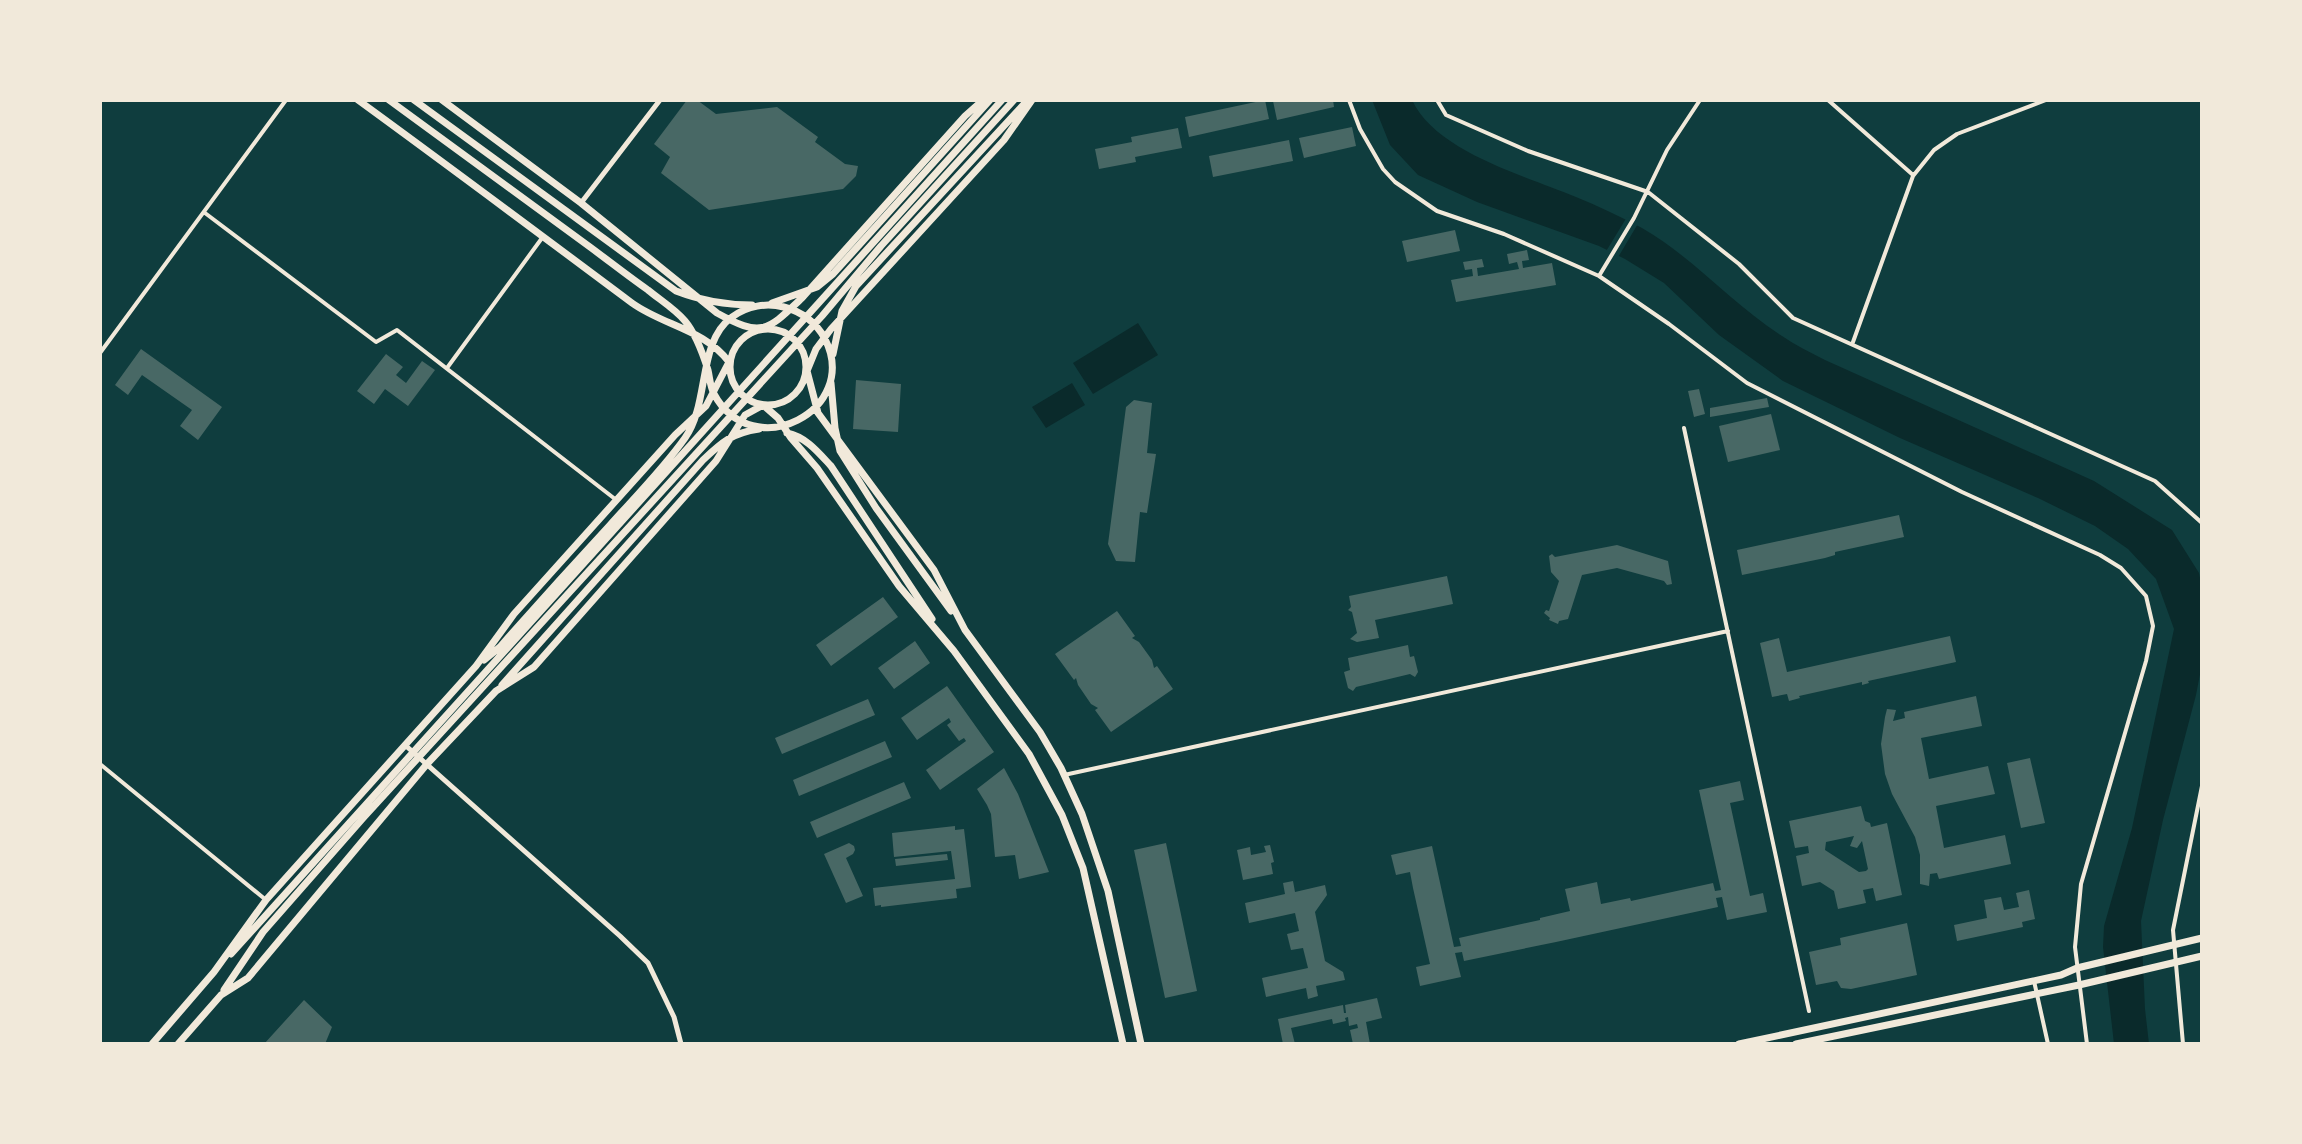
<svg xmlns="http://www.w3.org/2000/svg" width="2302" height="1144" viewBox="0 0 2302 1144" font-family="'DejaVu Sans',sans-serif">
	<style>
		.water { fill: #0a2a2b }
		.pier { fill: #0f3d3e }
		.building { fill: #486865; fill-rule: evenodd }
		.lines { fill: none; stroke-linecap: round; stroke-linejoin: round }
		.minor { stroke: #f1e9da; stroke-width: 4 }
		.tertiary { stroke: #f1e9da; stroke-width: 5 }
		.primary { stroke: #f1e9da; stroke-width: 7 }
	</style>
	<rect width="100%" height="100%" fill="#0f3d3e"/>
	<path class="water" d="M1372 100H1412C1436 152 1526 176 1576 197 1598 206 1621 217 1642 228 1694 258 1732 304 1782 336 1795 345 1810 352 1825 360L2094 481 2172 530 2199 573 2202 588V664L2196 695 2163 820 2141 921 2145 1009 2149 1044H2114L2103 947 2104 926 2132 828 2174 629 2156 579 2128 549 2095 526 2038 498 1900 438 1783 381 1719 335 1664 283 1625 259 1599 246 1477 202 1418 175 1390 145Z
		M1138 323 1158 355 1093 394 1073 363Z
		M1072 383 1085 405 1046 428 1032 407Z"/>
	<path class="pier" d="M1627 217 1639 222 1617 259 1605 253Z"/>
	<path class="building" d="M687 100H697L716 114 777 107 818 137 815 142 845 164 858 166 856 176 843 189 709 210 661 173 670 157 654 144Z
		M1265 100 1269 119 1189 137 1185 117Z
		M1279 100H1333L1334 107 1277 120 1273 101Z
		M1352 127 1356 146 1304 158 1299 138Z
		M1178 128 1182 148 1135 157 1136 162 1099 169 1095 149 1132 142 1131 137Z
		M1289 140 1293 161 1213 177 1209 156Z
		M1455 230 1460 251 1407 262 1402 241Z
		M1527 250 1529 260 1522 261 1523 268 1552 263 1556 285 1456 302 1451 280 1473 276 1472 269 1465 270 1463 262 1482 259 1484 267 1477 268 1478 276 1519 269 1517 262 1509 264 1507 254Z
		M141 349 222 407 198 440 180 426 192 410 142 375 128 395 115 385Z
		M386 354 403 367 396 375 406 383 422 361 435 370 408 406 385 389 374 404 357 391Z
		M856 380 901 384 898 432 853 429Z
		M1699 389 1705 414 1694 417 1688 391Z
		M1767 398 1769 407 1710 417V408Z
		M1134 400 1152 403 1147 453 1156 454 1147 513 1140 512 1135 562 1116 561 1108 544 1126 407Z
		M1771 414 1780 450 1728 462 1719 426Z
		M1899 515 1904 537 1835 552V555L1825 558 1742 575 1737 550Z
		M1617 545 1668 561 1672 584 1667 585 1664 581 1617 568 1582 575 1568 619 1559 621 1558 624 1549 620 1550 618 1544 613 1546 610 1549 611 1559 581 1551 572 1549 556 1552 554 1555 557Z
		M1447 576 1453 604 1375 620 1379 638 1357 642 1350 639 1357 633 1352 612 1348 610 1351 607 1349 596Z
		M883 597 898 617 831 666 816 645Z
		M1117 611 1135 636 1132 638 1139 642 1152 660 1154 668 1157 666 1173 689 1111 732 1095 710 1098 708 1091 704 1078 685 1076 678 1074 680 1055 654Z
		M1950 636 1956 662 1868 681 1869 683 1862 685V682L1799 696 1800 698 1789 701 1787 694 1772 697 1760 643 1779 638 1787 672Z
		M915 641 930 663 894 689 878 668Z
		M1408 645 1410 657 1414 656 1418 672 1415 677 1410 674 1356 687 1353 691 1348 688 1344 672 1350 670 1348 658Z
		M947 686 994 752 940 790 926 770 966 741 964 738 959 741 947 725 951 722 949 718 917 740 901 718Z
		M1976 696 1982 726 1921 738 1929 779 1988 766 1995 794 1936 806 1944 848 2005 835 2011 864 1939 879 1937 873 1930 874 1929 886 1920 884V855L1915 837 1892 794 1885 774 1881 744 1885 717 1887 709 1896 710 1893 721 1905 718 1904 712Z
		M868 699 875 715 782 754 775 738Z
		M885 741 892 757 799 796 793 780Z
		M2030 758 2045 823 2021 828 2007 763Z
		M1004 768 1018 794 1049 872 1019 879 1015 855 995 857 991 814 987 805 977 789Z
		M1740 781 1744 800 1730 803 1750 896 1763 893 1767 912 1727 920 1722 897 1716 898 1718 907 1556 942 1464 961 1462 952 1455 953 1461 977 1420 986 1416 967 1430 964 1413 888 1410 872 1396 875 1391 855 1432 846 1454 947 1461 946 1459 938 1540 920V918L1570 911 1565 889 1597 882 1601 904 1630 898 1631 901 1713 883 1715 891 1721 890 1699 790Z
		M904 782 911 798 817 838 810 822Z
		M1861 806 1865 821 1870 823 1871 827 1887 823 1902 895 1876 901 1873 888 1863 890 1866 903 1838 909 1834 891 1820 882 1802 886 1796 856 1809 853 1808 846 1795 848 1789 821ZM1854 836 1850 846 1857 848 1862 841 1868 869 1866 871 1859 872 1825 850 1826 842Z
		M955 826V830L964 829 971 887 956 889 957 898 881 907V905L875 906 873 888 955 879 951 851 894 857 892 833Z
		M849 843 854 846 855 850 853 854 846 858 863 896 846 903 824 854Z
		M1166 843 1197 991 1165 998 1134 850Z
		M1270 845 1274 862 1271 863 1273 874 1243 880 1237 850 1250 847 1251 855 1266 852 1264 846Z
		M947 854 948 860 896 866 895 859Z
		M1293 881 1295 892 1325 885 1327 895 1315 912 1325 961 1343 972 1345 980 1316 986 1318 996 1308 999 1306 988 1266 997 1262 978 1308 968 1303 948 1291 950 1287 934 1299 931 1295 913 1249 923 1245 903 1285 894 1283 883Z
		M2029 890 2035 919 2022 922 2023 927 1957 941 1954 925 1987 918 1984 900 2001 897 2004 910 2019 907 2016 893Z
		M1907 923 1917 975 1851 989 1841 988 1837 981 1816 985 1809 952 1841 945 1840 938Z
		M1377 998 1382 1018 1366 1022 1370 1044H1353L1350 1030 1358 1028 1357 1024 1349 1026 1348 1017 1345 1018 1346 1021 1333 1024 1332 1019 1291 1028 1295 1044H1283L1278 1019 1343 1005 1344 1013H1346L1345 1005Z
		M304 1000 332 1027 325 1044H264Z"/>
	<g class="lines">
		<path class="minor" d="M1349 100 1360 129 1383 169 1395 182 1437 211 1504 234 1599 276 1669 324 1747 383 1962 492 2100 555 2121 568 2146 596 2153 626 2146 661 2081 884 2075 947 2087 1044
			M1437 100 1446 115 1528 151 1648 192 1739 264 1793 318 2155 481 2202 523
			M1828 100 1913 175
			M205 213 376 342 397 330 615 499
			M1599 276 1634 218 1667 150 1700 100
			M1853 342 1913 176 1934 150 1957 134 2046 100
			M100 353 286 100
			M447 368 542 238
			M1684 428 1809 1011
			M100 764 266 900
			M1064 775 1728 631
			M2034 981 2048 1044
			M2183 1044 2173 930 2202 786"/>
		<path class="tertiary" d="M581 203 660 100
			M405 745 620 936 648 963 674 1017 681 1044"/>
		<path class="primary" d="M389 100C456 149 523 198 590 247 609 261 628 276 648 290 660 300 675 309 685 321 696 334 703 354 708 370 710 379 710 386 714 394 753 466 861 410 825 339 808 306 763 294 732 317 697 342 710 403 685 438 663 469 635 497 610 525 573 565 536 606 500 647L484 660
			M414 100 676 291C702 301 725 305 752 305
			M442 100 581 203 717 313C762 338 767 331 802 298L965 116 983 100
			M1032 100 1004 140 831 329 816 349 807 371 818 413 934 570 965 630 1040 732 1061 768 1082 814 1108 891 1141 1044
			M772 303 817 287 833 274 990 100
			M730 367a38 38 0 1 1 76 0a38 38 0 1 1-76 0Z
			M833 354 842 311 856 286 1026 102
			M831 383 835 428 840 451 876 508 951 611
			M787 433C806 437 818 452 831 466L932 619
			M502 685 703 460C722 442 732 433 759 429
			M231 954 1002 100
			M224 990 263 932 364 817 822 316 881 246 1014 100
			M152 1044 214 972 266 900 476 666 514 614 675 435 706 406 729 362C704 329 664 326 632 303 541 235 450 167 358 100
			M178 1044 221 995 248 978 427 764 496 691 534 667 716 461 745 415 763 405 778 418 791 438 817 468 899 586 954 651 1029 754 1062 815 1083 868 1123 1044
			M1739 1044 2061 975 2077 968 2202 938
			M1796 1044 2079 985 2202 956"/>
	</g>
	<rect width="2302" height="1144" fill="none" stroke="#f1e9da" stroke-width="204"/>
</svg>
